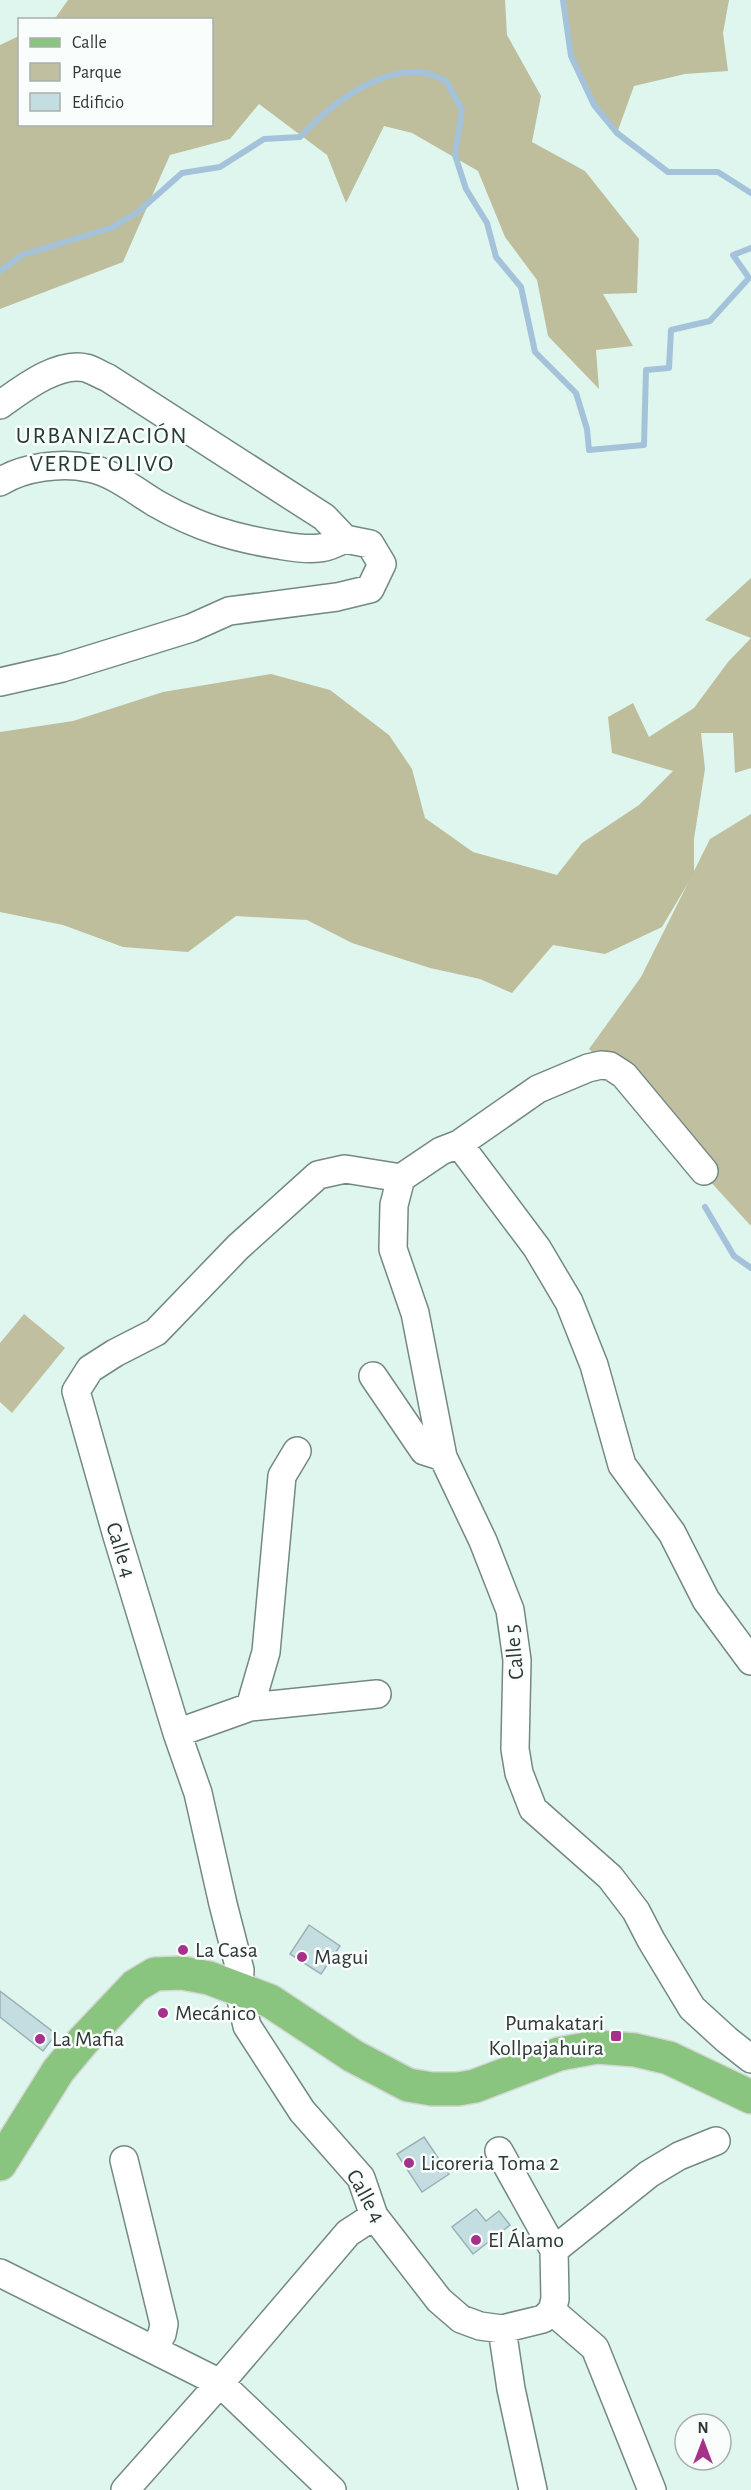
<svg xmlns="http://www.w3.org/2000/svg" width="751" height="2490" viewBox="0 0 751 2490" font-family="'Alegreya Sans',sans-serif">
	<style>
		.green { fill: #c0c0a0 }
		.forest { fill: #bebe9c }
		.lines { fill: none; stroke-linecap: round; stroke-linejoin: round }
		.stream { stroke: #a4c3da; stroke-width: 6 }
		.building { fill: #c4dde0; stroke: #9ab2b6; stroke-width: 1.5 }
		.minor-casing { stroke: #738982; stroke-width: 30 }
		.major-casing { stroke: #d5d7d7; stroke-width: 36 }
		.minor { stroke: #fff; stroke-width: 27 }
		.major { stroke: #8ac57f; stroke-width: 33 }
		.poi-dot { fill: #a5318b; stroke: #f9fefc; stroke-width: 2 }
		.labels { text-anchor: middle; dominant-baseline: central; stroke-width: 5; stroke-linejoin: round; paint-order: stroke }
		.street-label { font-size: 22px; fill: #2f3835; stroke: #f9fefc }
		.poi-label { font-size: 22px; fill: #2f3835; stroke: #f9fefc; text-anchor: start }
		.neighbourhood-label { font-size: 24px; letter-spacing: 1.5px; fill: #283b35; stroke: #f9fefc }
	</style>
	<rect width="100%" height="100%" fill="#def6ee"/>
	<path class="green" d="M751 814V1226L589 1049 641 977 710 839Z
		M24 1314 65 1348 12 1413 0 1402V1343Z"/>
	<path class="forest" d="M68 0H505L507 35 541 96 532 142 585 171 639 239 637 293 603 294 633 346 596 350 599 389 548 336 537 280 505 237 478 171 412 133 384 126 346 203 327 155 259 104 230 139 170 155 123 262 0 309V45L19 36 20 124H212V20L52 19 56 17Z
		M563 0H729L723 33 728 71 685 74 634 86 617 133 594 105 571 56Z
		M751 578V768L735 773 733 733H701L705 769 694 839V873L662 927 605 954 553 945 512 993 480 979 430 968 352 943 307 920 236 916 188 952 123 947 63 925 0 912V732L73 721 163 692 271 674 330 690 389 735 412 769 425 818 473 852 557 875 582 843 639 805 673 771 612 753 608 717 633 703 649 737 694 708 728 662 751 638 705 620Z"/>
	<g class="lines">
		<path class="stream" d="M563 0 571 56 594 105 617 133 668 172H718L751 193
			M0 271 22 255 111 228 138 212 182 173 220 167 264 139 300 137C329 106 374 70 419 72 428 72 438 78 446 81L462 110 455 155 466 189 487 223 496 257 521 287 535 352 576 393 587 429 589 450 644 445 646 370 669 368 671 330 710 321 749 278 733 255 751 248
			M705 1207 734 1256 751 1268"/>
	</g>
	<path class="building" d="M309 1925 340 1946 321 1974 290 1954Z
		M0 1991 56 2034 43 2051 0 2017Z
		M424 2137 449 2174 422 2192 397 2154Z
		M476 2209 486 2221 499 2211 510 2225 473 2254 452 2227Z"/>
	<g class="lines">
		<defs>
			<path id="minor" d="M0 405C21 390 58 361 86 368 93 370 101 375 108 378L324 517 345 539 370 544 382 564 370 589 337 597 229 611 191 628 62 668 0 682
				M0 482C23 467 62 462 89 468 112 472 137 492 157 504 197 527 234 538 278 545 291 547 306 550 319 548 328 548 337 542 345 539
				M459 1144 537 1248 569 1302 594 1365 622 1465 672 1533 706 1600 751 1661
				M401 1178 394 1205 393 1249 415 1313 443 1457 483 1541 510 1610 517 1660 515 1749 519 1773 533 1809 610 1877 636 1911 651 1940 692 2008 727 2040 751 2059
				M373 1376 424 1451 443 1457
				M250 1707 266 1652 282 1476 297 1451
				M177 1733 250 1707 377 1694
				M499 2151 554 2250 555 2299 552 2311 543 2319 502 2329 480 2326 461 2319 439 2300 374 2216 361 2178 302 2111 247 2026 239 1990 240 1970 223 1904 198 1793 177 1733 117 1536 76 1391 90 1369 115 1353 156 1332 238 1247 318 1175 345 1169 401 1178 441 1151 459 1144 538 1089 588 1068 601 1065 610 1066 624 1075 704 1171
				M124 2160 164 2324 162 2334 154 2349
				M554 2250 649 2174 679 2156 716 2141
				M0 2273 220 2383 332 2490
				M552 2311 595 2348 652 2490
				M502 2329 511 2389 533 2490
				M125 2490 220 2383 348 2233 374 2216"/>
			<path id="major" d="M0 2164 58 2071 83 2041 135 1986 155 1974 182 1973 209 1978 270 2001 353 2056 408 2085 432 2089H458L475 2086 559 2054 597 2047 635 2050 669 2058 751 2097"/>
		</defs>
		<use href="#minor" class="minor-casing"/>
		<use href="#major" class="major-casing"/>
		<use href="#minor" class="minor"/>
		<use href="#major" class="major"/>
	</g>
	<g class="poi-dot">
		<circle cx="183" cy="1950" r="6"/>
		<circle cx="302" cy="1957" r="6"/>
		<circle cx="163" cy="2013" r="6"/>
		<rect x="610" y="2030" width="12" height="12" rx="3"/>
		<circle cx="40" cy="2039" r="6"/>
		<circle cx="409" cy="2163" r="6"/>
		<circle cx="476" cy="2240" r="6"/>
	</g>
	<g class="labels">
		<g class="street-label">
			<text transform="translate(121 1550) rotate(73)">Calle 4</text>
			<text transform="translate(514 1652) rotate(-95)">Calle 5</text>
			<text transform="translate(366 2196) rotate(61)">Calle 4</text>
		</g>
		<g class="poi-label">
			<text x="195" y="1950">La Casa</text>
			<text x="314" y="1957">Magui</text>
			<text x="175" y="2013">Mecánico</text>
			<text x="604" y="2023" text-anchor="end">Pumakatari<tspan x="604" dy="25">Kollpajahuira</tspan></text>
			<text x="52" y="2039">La Mafia</text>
			<text x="421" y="2163">Licoreria Toma 2</text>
			<text x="488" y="2240">El Álamo</text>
		</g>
		<g class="neighbourhood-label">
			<text x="102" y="436">URBANIZACIÓN<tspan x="102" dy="28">VERDE OLIVO</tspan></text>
		</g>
	</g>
	<rect x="18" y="18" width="195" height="108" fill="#f9fefc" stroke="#a8afac" stroke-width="1.5"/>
	<rect x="30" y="38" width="30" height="9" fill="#8ac57f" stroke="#a8afac" stroke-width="1.5"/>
	<text x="72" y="48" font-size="18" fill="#2f3835">Calle</text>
	<rect x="30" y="63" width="30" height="18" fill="#c0c0a0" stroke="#a8afac" stroke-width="1.5"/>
	<text x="72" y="78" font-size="18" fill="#2f3835">Parque</text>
	<rect x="30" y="93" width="30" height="18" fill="#c4dde0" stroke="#a8afac" stroke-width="1.5"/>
	<text x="72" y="108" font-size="18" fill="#2f3835">Edificio</text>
	<g transform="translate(703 2442)"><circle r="28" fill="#f9fefc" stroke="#a8afac" stroke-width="1.5"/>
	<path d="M0-4.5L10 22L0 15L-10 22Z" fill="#a5318b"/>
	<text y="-9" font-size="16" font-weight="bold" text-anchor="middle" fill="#2f3835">N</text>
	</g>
</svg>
